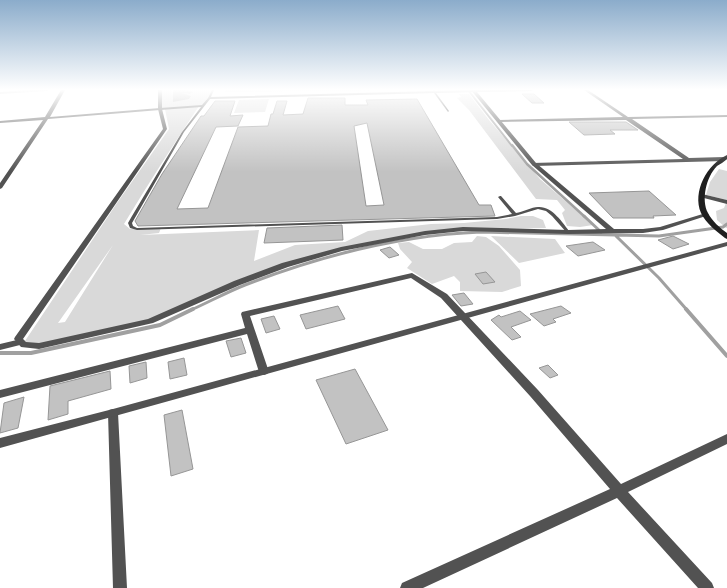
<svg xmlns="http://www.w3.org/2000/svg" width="727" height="588" viewBox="0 0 727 588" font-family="'PT Sans Narrow',sans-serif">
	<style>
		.green { fill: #d9d9d9; fill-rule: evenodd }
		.water { fill: #a0a0a0 }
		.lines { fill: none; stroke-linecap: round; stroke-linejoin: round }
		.stream-far3 { stroke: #a0a0a0; stroke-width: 2 }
		.stream-far2 { stroke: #a0a0a0; stroke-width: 2.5 }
		.stream-far1 { stroke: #a0a0a0; stroke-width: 3 }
		.stream { stroke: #a0a0a0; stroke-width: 4 }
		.building { fill: #c2c2c2; stroke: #969696; fill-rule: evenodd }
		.service { fill: #525252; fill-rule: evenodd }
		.minor { fill: #525252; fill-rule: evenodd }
		.tertiary { fill: #525252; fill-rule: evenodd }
		.secondary { fill: #1f1f1f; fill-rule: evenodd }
	</style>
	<rect width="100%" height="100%" fill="#fff"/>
	<path class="green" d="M162 90H172L174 102 180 93 190 94 192 92 185 90H213L202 106H199C173 145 148 184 124 224L130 229 161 228 159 233 140 235 259 230 254 261 295 245 345 242 368 231 431 224 464 223 506 219 521 216H533L543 220 546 228 463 229 409 236 341 249 285 265 146 322 48 344H23L117 203 169 129 165 109 162 108ZM113 245 65 322 58 323Z
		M226 90H387L224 92Z
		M459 94H469L489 120 540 179 593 225 580 227 567 226 562 213 565 210 557 200 536 199 469 110 457 98 461 97Z
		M269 99 265 112 234 113 239 100Z
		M719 169 727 171V200L706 195 710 182Z
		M726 203H727V228H726L717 220 716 211 724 208Z
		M477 236 486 237 499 246 520 270 521 286 502 292 460 291V282L454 276 432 284 407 268 412 262 400 249 398 243 409 242 423 249H442L454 243 472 242Z
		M491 236 555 239 565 253 519 263Z"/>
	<path class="water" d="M173 90H185L193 92 190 94 182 93 191 96 189 99 173 102Z"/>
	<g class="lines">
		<path class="stream-far3" d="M468 90 512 146
			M0 93 47 90"/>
		<path class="stream-far2" d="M512 145 527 164 585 217"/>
		<path class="stream-far1" d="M584 216 601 232
			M616 236 659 278 687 310
			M191 310C209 302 227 292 245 285 320 256 401 235 481 232L659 236 723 227 727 224"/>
		<path class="stream" d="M686 309 727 356
			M0 353H31L160 325 193 309"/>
	</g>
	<path class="building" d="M522 94H534L544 103H532Z
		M308 98H345V105H368L366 100 417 99 479 205H491L495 216 138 226 135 221 162 174 201 116H204L215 101H235L230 116 243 115 238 126 216 127 177 209 208 208 238 127 268 126 271 114H273L277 101H287L283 115 303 114ZM367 123 384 205 366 206 354 126Z
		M569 122H626L638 130H610L615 134 584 135Z
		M649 191 676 215 653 216 654 218H613L589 193Z
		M342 225 343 240 264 243 267 228Z
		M673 236 689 244 673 249 658 240Z
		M593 242 605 250 578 256 566 246Z
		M390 247 399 255 389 258 380 250Z
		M486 272 495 282 483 284 475 274Z
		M464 293 473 304 461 306 452 295Z
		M338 306 345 319 306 329 300 315Z
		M561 306 571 313 553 319 556 322 544 326 530 314Z
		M520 311 531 320 511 327 521 337 512 340 491 320 499 315 501 317Z
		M274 316 280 329 266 333 261 319Z
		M241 338 246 353 231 357 226 341Z
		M184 358 187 375 170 379 168 362Z
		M146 362 147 378 130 383 129 366Z
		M548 365 558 375 550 378 539 368Z
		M355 369 388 430 346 444 316 380Z
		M110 371 111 389 68 401V414L48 420 50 386Z
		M24 397 18 428 0 433 4 403Z
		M182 410 193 469 171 476 164 415Z"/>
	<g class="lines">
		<path class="service" d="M212 90H214L211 97 433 91 434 90 435 91 474 90 475 91 474 92 436 93 449 111 448 112 434 93 210 99 184 132 132 223 133 226 137 228 497 217 512 214 498 197 500 196H501L516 213C522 212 532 207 538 207 552 206 562 222 570 232L569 233H567L552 216 546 211 538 209 515 216 497 219 137 230 130 228 128 223 132 216 182 132 201 107 160 110 159 109 160 108 202 105 208 98Z"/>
		<path class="minor" d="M61 90H65L50 117 160 108 162 109 160 110 48 119 2 188 0 189V183L43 120 0 123V121L45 117Z
			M584 90H588L628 117 727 115V117L632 119 689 158 724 157 727 159 724 161 534 166 532 165V163L683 159 626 120 499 122 497 121 499 120 623 117Z
			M702 194 727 200V204L700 197V195Z
			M412 273 447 294 538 390 621 484 727 434V444L628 492 712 583 714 588H698L617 498 423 588H400L402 583 610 489 530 396 441 298 411 278 250 316 269 372 267 374 264 375 261 374 259 372 247 334 0 398V390L245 328 241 314 242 312Z
			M21 339 24 340 25 342 24 344 0 350V344Z
			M113 409 117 410 118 413 127 588H113L108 413 109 410Z"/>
		<path class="tertiary" d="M158 90H162V109L167 129 23 339 26 342 39 343 148 319 234 281 282 263 341 247 425 231 463 227 568 230 606 229 532 165 471 90H533L531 91 477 92 536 163 614 229H643L660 227 706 213 709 215 663 230 643 233 568 234 463 231 425 235 342 251 288 267 240 285 153 323 39 349 21 347 14 339 15 337 163 129 158 109Z
			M727 242V246L0 448V438L113 409Z"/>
		<path class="secondary" d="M727 155V159C724 162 720 164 717 166 706 177 701 200 708 213 712 221 720 228 727 233V239L725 238C716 231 706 223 701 213 692 192 707 164 727 155Z"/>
	</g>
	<linearGradient id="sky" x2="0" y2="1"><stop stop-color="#8baccb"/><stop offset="0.52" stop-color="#fff"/><stop offset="1" stop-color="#fff" stop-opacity="0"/></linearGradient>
	<rect width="727" height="172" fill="url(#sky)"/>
</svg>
